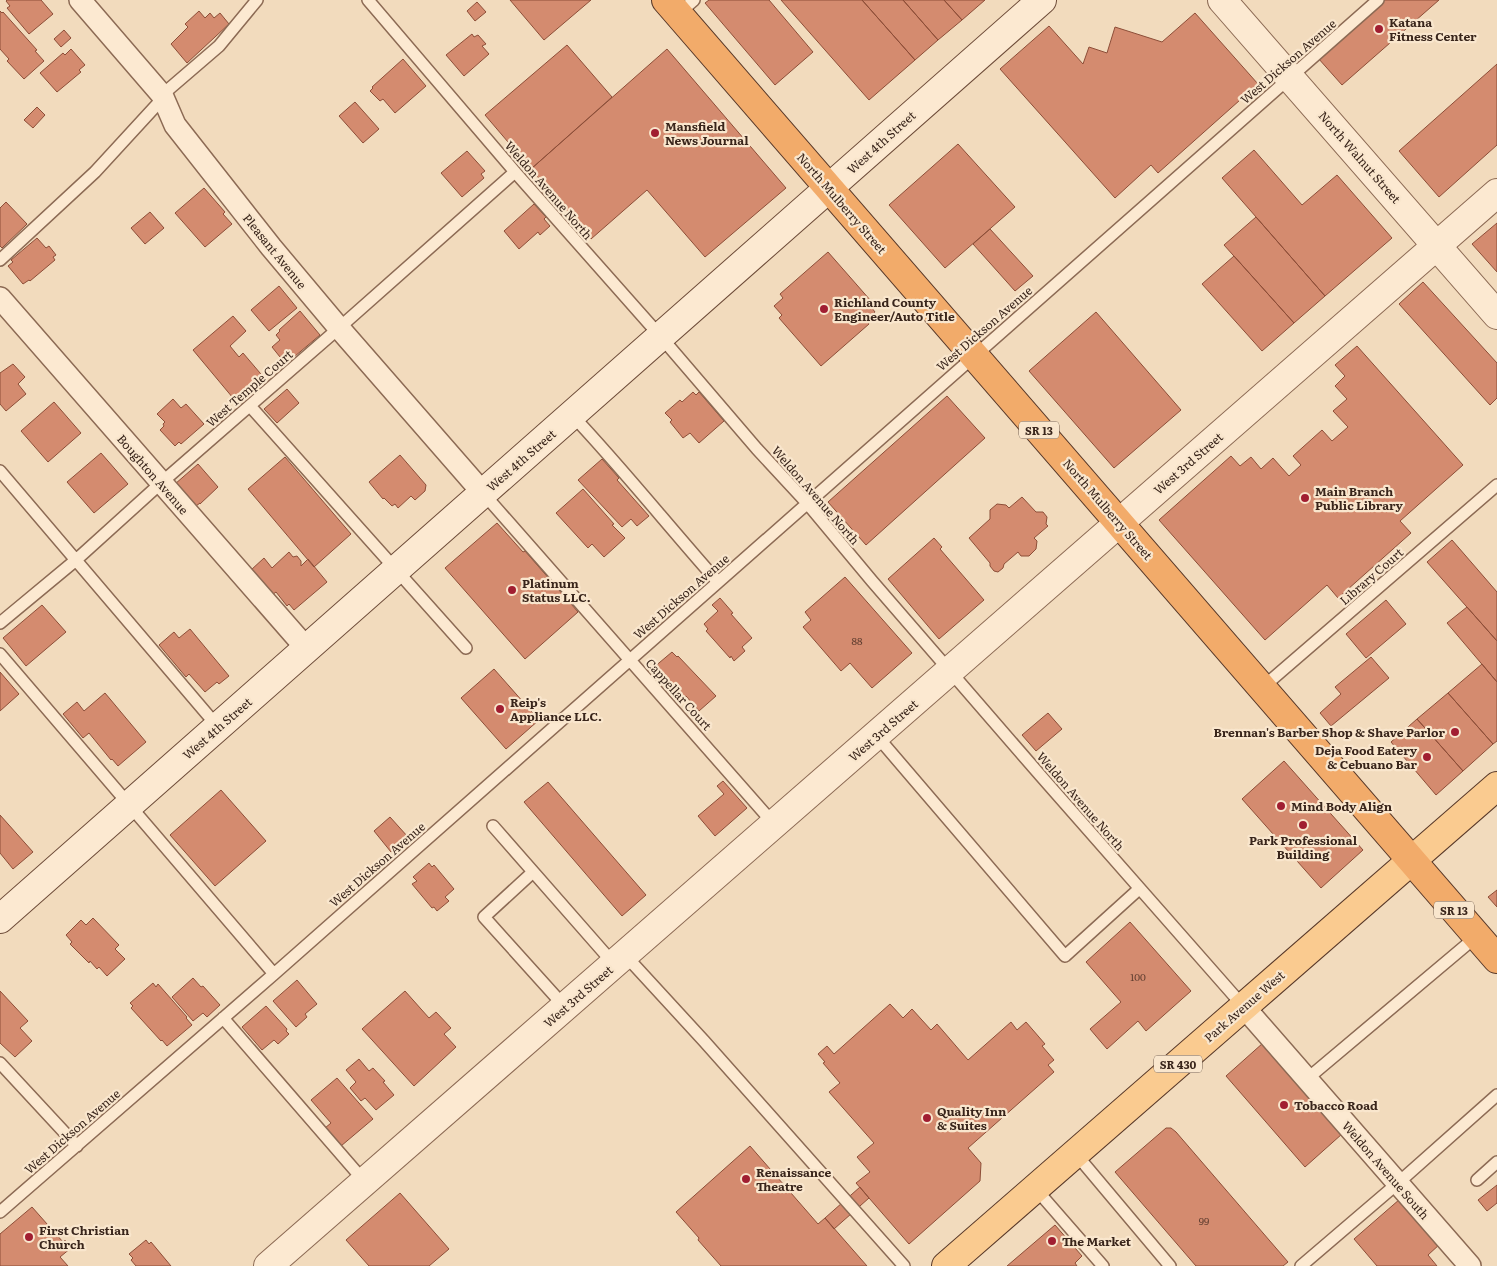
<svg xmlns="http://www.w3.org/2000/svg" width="1497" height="1266" viewBox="0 0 1497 1266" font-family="Literata,serif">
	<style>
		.building { fill: #d48b6f; stroke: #8d4e38 }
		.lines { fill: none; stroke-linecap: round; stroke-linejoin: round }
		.service-casing { stroke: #8c6a54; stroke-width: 14 }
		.minor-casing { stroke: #8c6a54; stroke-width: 24 }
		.tertiary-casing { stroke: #8c6a54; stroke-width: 30 }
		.secondary-casing { stroke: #6d4b38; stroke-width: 30 }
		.primary-casing { stroke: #593929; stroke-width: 30 }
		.trunk-casing { stroke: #593929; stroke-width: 30 }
		.service { stroke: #fce9d1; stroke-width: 11 }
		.minor { stroke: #fce9d1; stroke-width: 21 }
		.tertiary { stroke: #fce9d1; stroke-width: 28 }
		.secondary { stroke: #fce9d1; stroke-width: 28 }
		.primary { stroke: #facb90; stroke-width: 28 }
		.trunk { stroke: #f2ab6a; stroke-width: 28 }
		.poi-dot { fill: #a11e31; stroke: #f9e6cd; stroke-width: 2 }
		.labels { text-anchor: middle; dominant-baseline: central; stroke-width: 4.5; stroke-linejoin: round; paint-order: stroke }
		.number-label { font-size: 10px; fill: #603e30 }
		.shield { fill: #f9e6cd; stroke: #735f50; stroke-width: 1 }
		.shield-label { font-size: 11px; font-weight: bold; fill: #39251b }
		.poi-label { font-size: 12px; font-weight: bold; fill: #39251b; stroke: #f9e6cd; text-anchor: start }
		.street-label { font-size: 12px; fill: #39251b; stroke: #f9e6cd }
	</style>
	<rect width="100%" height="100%" fill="#f2dbbd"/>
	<path class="building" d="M7 0H41L53 14 29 34 7 8 10 6 6 1Z
		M510 0H591L544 40Z
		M709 0H769L813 52 775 85 705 3Z
		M781 0H862L915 60 869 100Z
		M862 0H903L938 40 915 60Z
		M903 0H944L962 20 938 40Z
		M944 0H985L962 20Z
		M1384 0H1439L1342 85 1318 58Z
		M477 2 486 12 475 21 467 11Z
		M0 11 2 13 3 12 37 50 35 51 44 61 24 79 7 61 9 59 0 49Z
		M199 11 205 18 210 13 214 18 220 13 229 24 187 63 171 44 188 27 185 24Z
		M1195 13 1258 84 1158 173 1151 165 1115 198 1000 69 1049 26 1083 64 1089 47 1107 53 1115 27 1162 42Z
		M64 30 71 38 61 47 54 39Z
		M472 34 474 37 478 35 486 44 482 46 489 54 464 76 446 55Z
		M567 45 612 97 531 169 485 115Z
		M71 49 85 65 79 70 81 72 57 92 40 73 63 53 65 55Z
		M667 49 786 188 705 257 647 190 591 239 531 169Z
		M403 59 426 86 395 113 383 99 380 101 370 91 373 88 372 87Z
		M1497 64V145L1439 197 1399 151Z
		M355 102 379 129 363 143 339 116Z
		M37 107 45 115 33 128 24 120Z
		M958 144 1015 207 945 268 889 205Z
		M1254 150 1302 205 1337 175 1392 238 1325 296 1222 178Z
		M467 151 485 171 481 174 484 178 462 197 441 173Z
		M204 188 225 212 223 214 232 224 205 247 175 213Z
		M6 202 27 224 2 248 0 246V208Z
		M534 204 546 217 544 219 550 226 540 235 538 232 519 249 504 231Z
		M150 212 164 228 145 244 131 228Z
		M1256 217 1325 296 1294 323 1224 245Z
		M1497 223V272L1472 244Z
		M990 229 1033 276 1015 291 973 244Z
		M37 238 46 248 49 246 56 255 53 257 55 260 30 281 29 280 23 284 8 266 13 262 11 260Z
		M828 252 871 301 868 303 875 312 866 320 869 324 821 366 779 318 782 315 774 306 783 298 780 294Z
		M1234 256 1294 323 1262 351 1202 284Z
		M1423 282 1497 363V398L1490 405 1399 304Z
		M279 286 297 308 269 331 251 310Z
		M300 311 320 335 288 362 282 355 280 357 272 347 280 340 276 335 280 331 279 330Z
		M1096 312 1181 410 1114 468 1029 371Z
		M233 316 246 331 230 346 239 357 243 353 266 380 238 404 193 350Z
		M1357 346 1463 465 1400 521 1411 533 1338 598 1327 585 1265 640 1159 520 1231 456 1240 466 1251 457 1261 469 1273 458 1289 476 1301 465 1293 456 1322 430 1332 441 1348 427 1333 411 1347 399 1335 386 1345 376 1335 365Z
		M13 364 25 377 18 384 26 394 6 411 0 404V373Z
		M287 389 299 403 277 423 264 409Z
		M693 392 696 395 699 392 724 421 699 443 690 433 683 438 670 422 672 420 665 413 680 400 682 402Z
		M947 396 985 438 866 545 828 502Z
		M173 399 181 408 186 404 204 424 181 444 179 442 175 446 160 430 164 426 163 424 165 422 157 414Z
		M54 402 81 433 48 462 21 431Z
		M101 453 128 484 94 513 67 482Z
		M400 455 426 485 425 491 415 500 411 496 398 508 395 504 392 506 384 498 383 499 369 482Z
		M285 457 351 534 314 567 248 489Z
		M602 459 619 478 617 480 649 516 637 526 631 519 622 527 578 480Z
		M198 464 218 487 200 504V503L196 506 175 484Z
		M583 489 614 524 612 525 625 538 604 557 592 544 588 548 556 513Z
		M1022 497 1036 512H1043L1047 517 1046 524 1048 526 1034 538 1037 541 1036 549 1029 556H1021L1018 552 1004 564 1003 568 998 572 994 571 990 566V563L969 538 990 519V510L997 504 1006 505 1009 508Z
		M497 523 523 552 525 551 578 612 525 659 445 568Z
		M934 538 942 547 940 549 984 600 939 639 888 579Z
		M1452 540 1497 592V641L1427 562Z
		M289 552 293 557 297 556 301 561V566L308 559 327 582 294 610 289 604 287 606 276 592 272 595 251 570 264 558 272 568Z
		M845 577 912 653 872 688 850 663 841 671 803 627 811 620 805 612Z
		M720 598 733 613 731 614 752 638 742 647 745 651 734 661 731 656 730 658 706 631 708 629 704 624 718 611 712 605Z
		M1386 600 1406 624 1366 658 1346 634Z
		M42 605 66 632 26 666 3 638Z
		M1467 607 1497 641V682L1447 623Z
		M190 629 229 676 219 684 217 682 205 692 189 674 186 677 159 645 174 632 179 638Z
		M672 652 677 657 678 656 716 696 699 711 686 696 679 701 656 676 658 674 653 668Z
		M1371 657 1389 678 1331 726 1320 713 1341 694 1335 687Z
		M1482 664 1497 682V741L1493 744 1448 693Z
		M494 669 539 720 506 749 461 698Z
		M0 672 19 694 0 711Z
		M105 693 146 742 118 766 112 759 111 760 89 733 83 738 63 714 77 702 84 711Z
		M1448 693 1493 744 1463 771 1417 719Z
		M1048 713 1062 729 1036 751 1022 735Z
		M1417 719 1463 771 1436 795 1391 742Z
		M1284 761 1363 850 1321 888 1242 799Z
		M723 781 747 808 715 836 698 816 724 794 717 786Z
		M548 782 646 895 622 916 524 802Z
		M221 790 266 841 215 886 170 835Z
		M0 815 33 852 13 869 0 853Z
		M390 817 408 837 391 852 374 831Z
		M429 863 432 867 434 865 454 889 445 897 449 901 437 911 434 907 432 908 412 884 417 881 413 877Z
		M1497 890V907L1488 897Z
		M93 918 119 945 115 949 125 959 107 976 99 967 97 969 90 961 89 963 70 944 72 942 66 935 81 920 86 925Z
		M1130 922 1191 991 1146 1031 1138 1021 1107 1049 1090 1029 1121 1002 1086 962Z
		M193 978 201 987 203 986 220 1005 207 1017 203 1013 193 1021 172 997Z
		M297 980 317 1004 305 1014 307 1017 296 1027 273 1001Z
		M153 983 156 987 158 984 187 1017 186 1018 192 1025 167 1046 162 1040 161 1041 131 1008 133 1006 130 1003Z
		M0 991 28 1021 20 1028 32 1041 15 1057 0 1043Z
		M405 991 429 1018 436 1012 451 1028 444 1034 456 1047 414 1086 362 1029Z
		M890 1004 903 1018 912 1009 931 1030 937 1024 968 1060 1011 1022 1017 1030 1026 1022 1045 1044 1042 1046 1054 1060 1048 1065 1054 1072 968 1148 981 1163 980 1181 909 1244 856 1183 870 1172 857 1157 874 1143 829 1092 840 1083 823 1063 825 1062 818 1054 827 1046 834 1054Z
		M266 1006 287 1029 286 1031 289 1034 278 1044 274 1040 262 1050 242 1027Z
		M1263 1043 1342 1134 1305 1167 1226 1076Z
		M359 1059 369 1071 373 1068 385 1081 383 1082 394 1095 376 1110 365 1098 361 1101 350 1088 356 1082 346 1070Z
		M337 1078 373 1119 341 1146 325 1128 331 1123 311 1100Z
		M1166 1128H1171L1176 1132 1288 1262 1283 1266H1196L1115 1172Z
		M750 1146 818 1224 825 1218 867 1266H721L698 1240 699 1238 676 1212Z
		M1497 1185V1203L1487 1211 1478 1200Z
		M860 1187 869 1198 834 1229 825 1218Z
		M400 1193 449 1249 429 1266H369L346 1240Z
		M1400 1199 1440 1244 1428 1255 1437 1266H1377L1354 1239Z
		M32 1207 63 1242 65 1240 71 1248 60 1257 68 1266H0V1234Z
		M1055 1225 1082 1256 1075 1263 1077 1266H1007Z
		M146 1240 149 1244 151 1242 171 1266H136L131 1260 133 1258 129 1254Z"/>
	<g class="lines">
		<defs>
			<path id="service" d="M368 0 515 172 661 337 757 449 807 503 872 581 1040 775 1244 1007
				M678 14 694 0
				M162 95 219 46 257 0
				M0 260 95 172 163 98
				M250 406 466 648
				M572 415C623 469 669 527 718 582
				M0 471 218 727
				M483 493 774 824
				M0 623 76 560 161 483 339 328 515 172
				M0 654 274 974
				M1262 688 1497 485
				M876 735 1065 956 1139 889
				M493 826 614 964
				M533 872 484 917 565 1007
				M625 955 704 1041 904 1266
				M223 1018 365 1182
				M0 1063 77 1146
				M1307 1079 1477 936
				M1075 1153 1170 1266
				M1477 1180 1497 1162
				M1035 1188 1103 1266
				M0 1212 274 974 1378 0
				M1301 1266 1398 1183 1497 1095"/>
			<path id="minor" d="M80 0 162 95 175 125 271 247 339 328 483 493
				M0 298 307 649
				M1244 1007 1470 1266"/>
			<path id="tertiary" d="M1222 0 1497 315
				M268 1266 1497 193"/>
			<path id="secondary" d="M0 919 1042 0"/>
			<path id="primary" d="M946 1266 1497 786"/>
			<path id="trunk" d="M666 0 1497 959"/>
		</defs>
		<use href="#service" class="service-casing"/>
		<use href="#minor" class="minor-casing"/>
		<use href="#tertiary" class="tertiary-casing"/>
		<use href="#secondary" class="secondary-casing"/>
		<use href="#primary" class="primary-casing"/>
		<use href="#trunk" class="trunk-casing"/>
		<use href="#service" class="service"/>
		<use href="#minor" class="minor"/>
		<use href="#tertiary" class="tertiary"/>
		<use href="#secondary" class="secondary"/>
		<use href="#primary" class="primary"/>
		<use href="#trunk" class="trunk"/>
	</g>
	<g class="poi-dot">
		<circle cx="1379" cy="29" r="5"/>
		<circle cx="655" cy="133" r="5"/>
		<circle cx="824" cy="309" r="5"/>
		<circle cx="1305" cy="498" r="5"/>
		<circle cx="512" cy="590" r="5"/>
		<circle cx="500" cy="709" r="5"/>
		<circle cx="1455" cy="732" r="5"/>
		<circle cx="1427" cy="757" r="5"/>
		<circle cx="1281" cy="806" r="5"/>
		<circle cx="1303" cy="825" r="5"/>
		<circle cx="1284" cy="1105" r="5"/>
		<circle cx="927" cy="1118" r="5"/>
		<circle cx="746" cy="1179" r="5"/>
		<circle cx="29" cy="1237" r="5"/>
		<circle cx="1052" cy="1241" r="5"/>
	</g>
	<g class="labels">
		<g class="number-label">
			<text x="857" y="640">88</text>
			<text x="1138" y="976">100</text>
			<text x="1204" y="1220">99</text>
		</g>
		<g class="shield">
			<rect x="1019" y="421.5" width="40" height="17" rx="4"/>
			<rect x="1434" y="901.5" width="40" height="17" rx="4"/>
			<rect x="1154" y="1055.5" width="48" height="17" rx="4"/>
		</g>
		<g class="shield-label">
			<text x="1039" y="430">SR 13</text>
			<text x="1454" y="910">SR 13</text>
			<text x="1178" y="1064">SR 430</text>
		</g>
		<g class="poi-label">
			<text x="1389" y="22">Katana<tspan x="1389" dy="14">Fitness Center</tspan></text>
			<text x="665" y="126">Mansfield<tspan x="665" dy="14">News Journal</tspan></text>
			<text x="834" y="302">Richland County<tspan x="834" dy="14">Engineer/Auto Title</tspan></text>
			<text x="1315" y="491">Main Branch<tspan x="1315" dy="14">Public Library</tspan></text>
			<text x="522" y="583">Platinum<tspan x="522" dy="14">Status LLC.</tspan></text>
			<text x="510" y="702">Reip's<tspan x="510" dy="14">Appliance LLC.</tspan></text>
			<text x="1445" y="732" text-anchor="end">Brennan's Barber Shop &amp; Shave Parlor</text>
			<text x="1417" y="750" text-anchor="end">Deja Food Eatery<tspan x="1417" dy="14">&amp; Cebuano Bar</tspan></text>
			<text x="1291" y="806">Mind Body Align</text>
			<text x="1303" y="840" text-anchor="middle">Park Professional<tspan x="1303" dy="14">Building</tspan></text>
			<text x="1294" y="1105">Tobacco Road</text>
			<text x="937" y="1111">Quality Inn<tspan x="937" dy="14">&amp; Suites</tspan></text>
			<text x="756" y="1172">Renaissance<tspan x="756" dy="14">Theatre</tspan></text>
			<text x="39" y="1230">First Christian<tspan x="39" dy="14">Church</tspan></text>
			<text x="1062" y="1241">The Market</text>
		</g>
		<g class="street-label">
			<text transform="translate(1288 61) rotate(-41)">West Dickson Avenue</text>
			<text transform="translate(881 142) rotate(-42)">West 4th Street</text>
			<text transform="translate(1360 157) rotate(49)">North Walnut Street</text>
			<text transform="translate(549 190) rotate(49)">Weldon Avenue North</text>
			<text transform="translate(842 203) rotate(49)">North Mulberry Street</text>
			<text transform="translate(275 251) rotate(51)">Pleasant Avenue</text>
			<text transform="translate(984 328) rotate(-41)">West Dickson Avenue</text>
			<text transform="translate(249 388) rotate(-41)">West Temple Court</text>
			<text transform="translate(521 460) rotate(-41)">West 4th Street</text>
			<text transform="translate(1188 463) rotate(-41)">West 3rd Street</text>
			<text transform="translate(153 474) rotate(49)">Boughton Avenue</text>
			<text transform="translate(816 495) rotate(49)">Weldon Avenue North</text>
			<text transform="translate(1108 509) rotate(49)">North Mulberry Street</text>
			<text transform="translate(1371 576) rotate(-41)">Library Court</text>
			<text transform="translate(681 596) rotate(-41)">West Dickson Avenue</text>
			<text transform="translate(679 694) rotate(48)">Cappellar Court</text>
			<text transform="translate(217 728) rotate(-41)">West 4th Street</text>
			<text transform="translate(883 730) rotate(-41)">West 3rd Street</text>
			<text transform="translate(1081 801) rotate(49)">Weldon Avenue North</text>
			<text transform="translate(377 864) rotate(-41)">West Dickson Avenue</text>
			<text transform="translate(578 996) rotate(-41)">West 3rd Street</text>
			<text transform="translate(1244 1006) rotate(-41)">Park Avenue West</text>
			<text transform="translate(72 1131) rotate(-41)">West Dickson Avenue</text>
			<text transform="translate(1386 1170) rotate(49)">Weldon Avenue South</text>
		</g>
	</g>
</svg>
